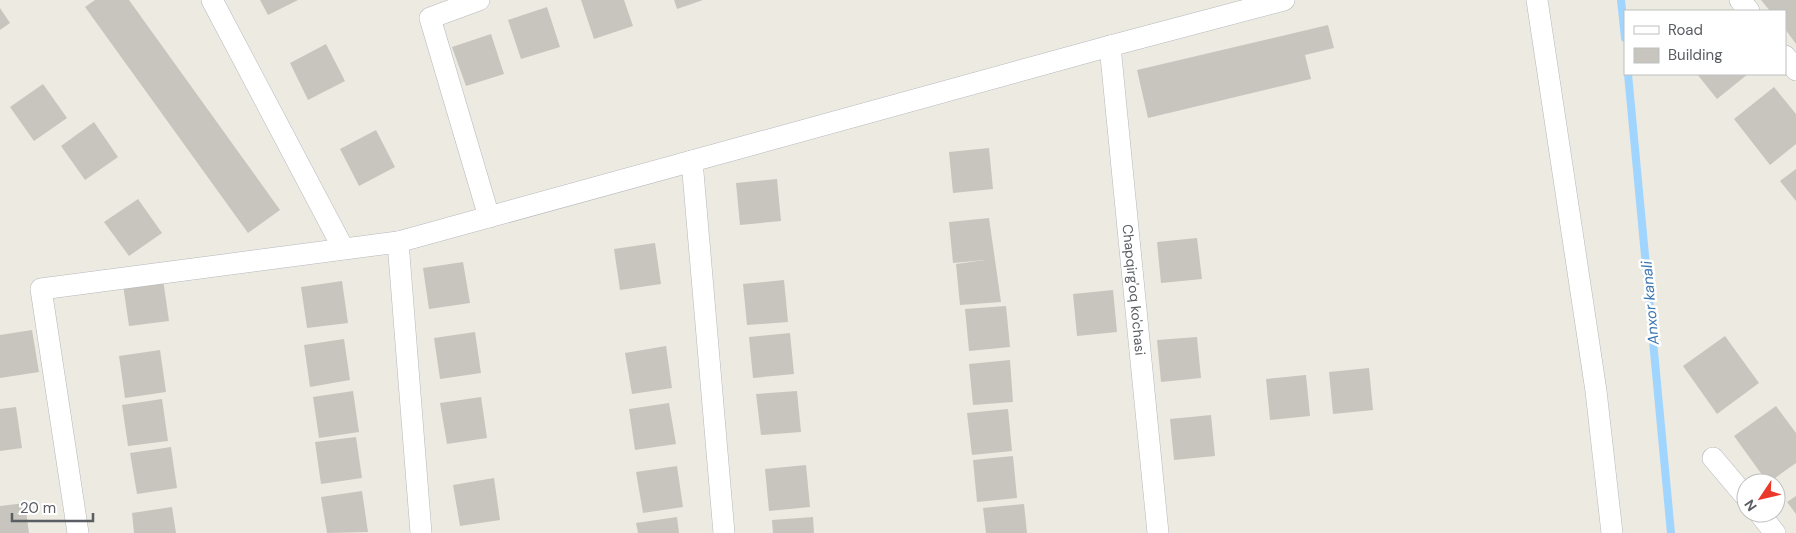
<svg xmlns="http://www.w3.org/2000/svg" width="1796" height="533" viewBox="0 0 1796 533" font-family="'DM Sans',sans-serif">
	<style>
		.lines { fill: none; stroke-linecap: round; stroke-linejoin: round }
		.stream { stroke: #9fd5ff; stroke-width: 8 }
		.building { fill: #c8c5bf }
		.minor-casing { stroke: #b4b8bc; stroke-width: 22 }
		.minor { stroke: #fff; stroke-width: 21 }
		.labels { text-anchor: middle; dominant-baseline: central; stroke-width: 5; stroke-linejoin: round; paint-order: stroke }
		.street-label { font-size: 14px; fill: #5a5e62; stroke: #fff }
		.water-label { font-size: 15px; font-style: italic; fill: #3c76b1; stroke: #fff }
	</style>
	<rect width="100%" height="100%" fill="#edeae1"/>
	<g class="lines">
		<path class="stream" d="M1621 0 1625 38
			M1628 74 1671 533"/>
	</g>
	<path class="building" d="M95 0H129L280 210 248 233 85 7Z
		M260 0H298L268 15Z
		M581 0H624L633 26 594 39Z
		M674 0H703L677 9Z
		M1761 0H1796V44L1785 29V11H1770Z
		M547 7 560 47 521 59 508 20Z
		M0 8 10 23 0 30Z
		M1328 25 1334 48 1305 55 1311 79 1148 118 1137 70Z
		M491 34 504 74 466 86 452 47Z
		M326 44 345 81 308 100 290 63Z
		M1697 74H1748L1717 99Z
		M43 84 67 118 34 141 10 107Z
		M1774 87 1796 114V144L1770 165 1734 119Z
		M94 122 118 157 85 180 61 146Z
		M376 130 395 167 359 186 340 149Z
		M989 148 993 189 953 193 949 152Z
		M1796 169V201L1780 181Z
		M777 179 781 221 740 225 736 183Z
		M138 199 162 233 129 256 104 222Z
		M989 218 1001 302 960 305 956 264 985 260 953 263 949 222Z
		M1197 238 1202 279 1161 283 1157 242Z
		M655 243 661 284 620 290 614 249Z
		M463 262 470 303 429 309 423 268Z
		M163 279 169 321 129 326 123 285Z
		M784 280 788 322 747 325 743 284Z
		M342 281 348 323 307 328 301 287Z
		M1113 290 1117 332 1077 336 1073 294Z
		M1006 306 1010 347 969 351 965 309Z
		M32 330 39 372 0 378V335Z
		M475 332 481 373 440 379 434 338Z
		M790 333 794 374 753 378 749 337Z
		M1725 336 1759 383 1717 414 1683 366Z
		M1197 337 1201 378 1161 382 1157 340Z
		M344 339 350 380 310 387 304 345Z
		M666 346 672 388 632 394 625 353Z
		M160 350 166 392 125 398 119 356Z
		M1010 360 1013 402 973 405 969 364Z
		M1369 368 1373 410 1333 414 1329 372Z
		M1306 375 1310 416 1270 420 1266 379Z
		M353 391 359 432 319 438 313 397Z
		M797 391 801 432 761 435 756 394Z
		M481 397 487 438 447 444 440 403Z
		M162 399 168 441 128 446 122 405Z
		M669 403 676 444 635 450 629 409Z
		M1776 406 1796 433V463L1768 483 1734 436Z
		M16 407 22 448 0 451V409Z
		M1008 409 1012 451 972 455 967 413Z
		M1211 415 1215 456 1174 460 1170 419Z
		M356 437 362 478 321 484 315 442Z
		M171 447 177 488 137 494 130 453Z
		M1013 456 1017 498 977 502 973 460Z
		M806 465 810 507 769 511 765 469Z
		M677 466 683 507 643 513 636 472Z
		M494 478 500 520 460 526 453 485Z
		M362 491 368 532 327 533 321 497Z
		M1796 496V514L1787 502Z
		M25 503 29 533H0V506Z
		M1024 504 1027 533H986L983 508Z
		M172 507 176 533H134L132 513Z
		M677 517 679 533H638L636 523Z
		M813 517 814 533H773L772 520Z"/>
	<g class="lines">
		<defs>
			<g id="minor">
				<path d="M212 0 343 248"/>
				<path d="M479 0 430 18 489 217"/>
				<path d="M1537 0 1596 391 1612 533"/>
				<path d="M1740 0 1749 11"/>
				<path id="s1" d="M1110 46 1158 533"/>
				<path d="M1785 56 1796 70"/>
				<path d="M692 161 724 533"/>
				<path d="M398 242 421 533"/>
				<path d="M1713 458 1746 497"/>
				<path d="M1759 513 1775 533"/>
				<path d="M78 533 41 289 398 242 1110 46 1284 0"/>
			</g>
		</defs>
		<use href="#minor" class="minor-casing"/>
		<use href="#minor" class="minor"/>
	</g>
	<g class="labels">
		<g class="street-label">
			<text stroke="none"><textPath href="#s1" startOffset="245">Chapqirg'oq ko'chasi</textPath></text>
		</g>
		<g class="water-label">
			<text transform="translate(1650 303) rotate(-95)">Anxor kanali</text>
		</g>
	</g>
	<rect x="1624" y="10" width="162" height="65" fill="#ffffff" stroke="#bdbfc0"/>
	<rect x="1634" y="26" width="25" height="8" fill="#ffffff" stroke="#bdbfc0"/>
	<text x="1668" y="35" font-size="15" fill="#5a5e62">Road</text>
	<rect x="1634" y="48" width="25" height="15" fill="#c8c5bf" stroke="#bdbfc0"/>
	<text x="1668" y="60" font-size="15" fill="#5a5e62">Building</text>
	<g transform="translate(1761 498) rotate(235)"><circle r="24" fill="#ffffff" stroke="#bdbfc0"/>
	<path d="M0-4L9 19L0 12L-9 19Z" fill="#ea392a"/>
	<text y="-8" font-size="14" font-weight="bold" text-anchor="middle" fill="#5a5e62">N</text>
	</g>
	<path d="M12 513v8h81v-8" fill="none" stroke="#5a5e62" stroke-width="2.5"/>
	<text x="20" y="513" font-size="15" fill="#5a5e62" stroke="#ffffff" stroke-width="4" paint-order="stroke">20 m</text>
</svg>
